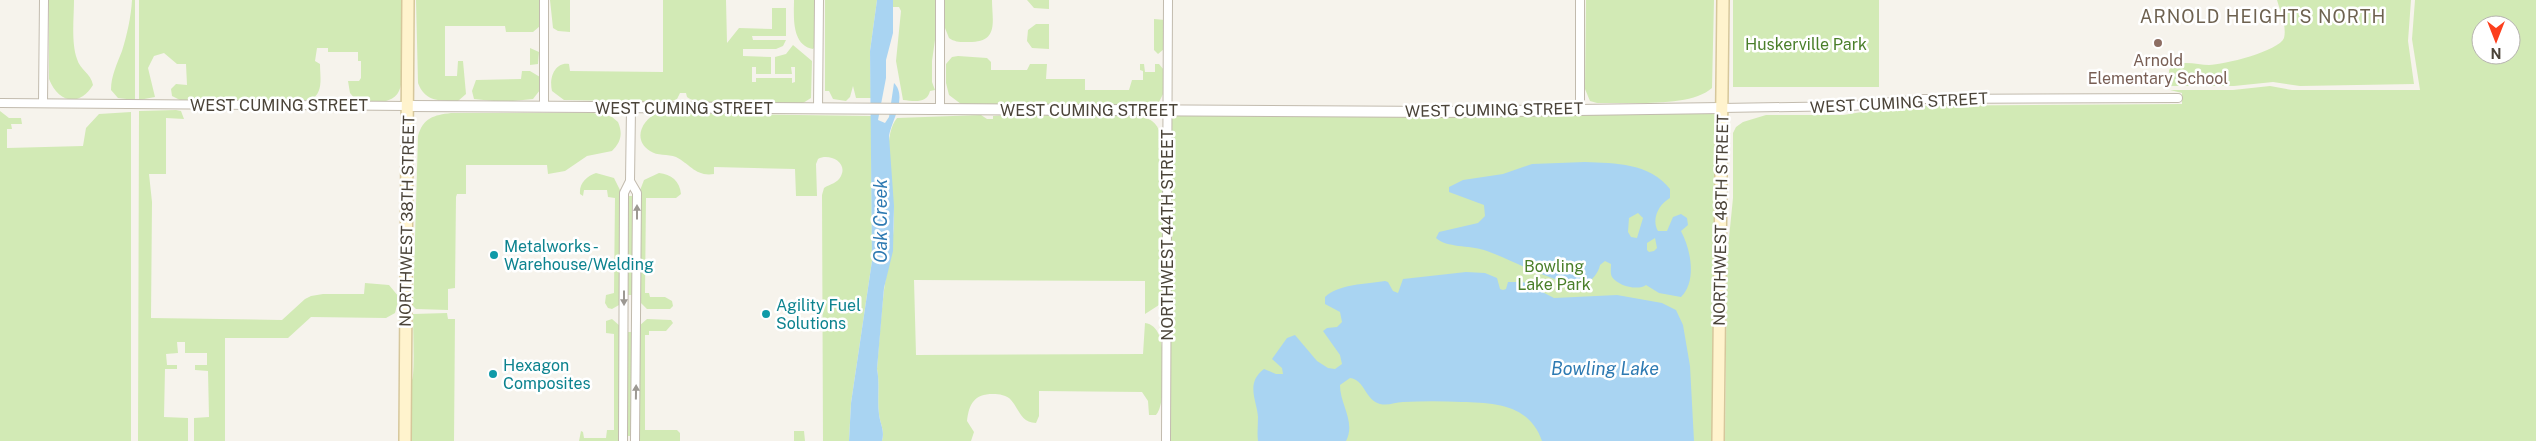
<svg xmlns="http://www.w3.org/2000/svg" width="2536" height="441" viewBox="0 0 2536 441" font-family="'Public Sans',sans-serif">
	<style>
		.green { fill: #d2eab5; fill-rule: evenodd }
		.water { fill: #a9d4f2; fill-rule: evenodd }
		.lines { fill: none; stroke-linecap: round; stroke-linejoin: round }
		.minor-casing { stroke: #c2bbae; stroke-width: 10 }
		.tertiary-casing { stroke: #c2bbae; stroke-width: 12 }
		.secondary-casing { stroke: #d6c79b; stroke-width: 14 }
		.minor { stroke: #fff; stroke-width: 8 }
		.tertiary { stroke: #fff; stroke-width: 10 }
		.secondary { stroke: #fff3cd; stroke-width: 11 }
		.oneway { fill: #9c9892 }
		.education-dot { fill: #8d6e63; stroke: #fff; stroke-width: 2 }
		.culture-dot { fill: #0f9aa8; stroke: #fff; stroke-width: 2 }
		.labels { text-anchor: middle; dominant-baseline: central; stroke-width: 5; stroke-linejoin: round; paint-order: stroke }
		.park-label { font-size: 16px; fill: #4a7f2a; stroke: #fff }
		.education-label { font-size: 16px; fill: #785e54; stroke: #fff }
		.street-label { font-size: 16px; fill: #4b4439; stroke: #fff }
		.culture-label { font-size: 16px; fill: #0d838f; stroke: #fff; text-anchor: start }
		.neighbourhood-label { font-size: 18px; letter-spacing: 1px; fill: #6e6250; stroke: #fff }
		.water-label { font-size: 18px; font-style: italic; fill: #2e7ab2; stroke: #fff }
	</style>
	<rect width="100%" height="100%" fill="#f6f3ec"/>
	<path class="green" d="M49 0H74C74 18 71 42 77 59 80 70 91 73 93 85 79 108 58 102 49 79Z
		M132 0H135V100L118 98 111 90C111 76 117 64 122 51 127 35 131 17 132 0Z
		M139 0H403C402 21 407 74 399 91 393 105 368 104 356 100L350 93 348 81H359L361 78V61H358V52H328V48H317L315 61 320 64C320 77 324 94 310 100H180L172 96 171 89 176 84 187 85 186 64H177L164 53 154 56 148 68 155 97 139 100Z
		M416 0H541L540 26 533 32H506L505 26H445V76H457L458 61H463L466 94 458 101C440 101 425 102 418 83Z
		M550 0H570V32L558 31 553 28Z
		M663 0H726L727 43 739 28 772 29V8H786V36H752L753 40H786L783 46 776 49H743V56L771 57V74H756V67H752V82H756V78H792V83L795 82V67H791L792 74H775V57L786 54 793 45 812 61 811 98 803 103 793 104C772 104 701 108 687 97L686 93H680L677 99 669 102 564 100 552 91C549 79 554 62 569 64L570 71 663 72Z
		M794 0H815V47L813 49C791 45 794 16 794 0Z
		M825 0H877L870 51 871 98H856L853 86 850 97 846 101 833 99 829 91H825Z
		M893 0H936L935 40 932 61V82L935 90 930 91C927 104 914 101 903 100L896 61 901 11 899 7H893Z
		M945 0H992C992 20 999 41 972 42 963 42 956 43 949 38L945 28Z
		M1027 0H1049V9L1034 8Z
		M1586 0H1714L1712 88C1690 108 1627 102 1597 103L1590 101 1585 89Z
		M1733 0H1879V87H1733Z
		M2277 0H2411L2408 41 2414 84 2300 86 2273 82 2234 86H2169V70C2178 58 2197 65 2209 65 2223 65 2279 51 2284 38 2287 26 2280 11 2277 0Z
		M2415 0H2536V441H1725L1727 258 1733 198V133L1736 127 1743 122 1766 115H1843L1900 106 2182 104V93L2170 90H2233L2270 86 2292 90H2420L2412 39ZM2481 25H2511V55H2481Z
		M1154 19 1165 20 1164 49 1158 54 1154 50Z
		M1036 24H1049V49L1032 48 1027 41 1028 30Z
		M530 48 539 52 538 64 530 65Z
		M958 56 987 58 991 62V70H1027L1030 64H1047L1046 79H1085V90H1129L1132 80H1143V71L1140 70V64H1144L1145 72H1155V64H1159L1164 70V92L1159 102 1147 106 961 104 949 95 946 83V64L952 57Z
		M522 71H530L540 77V90L533 99 503 102 474 99 472 91 476 80 521 79Z
		M1722 108 1718 441H1166L1167 110Z
		M176 110 181 111 184 119 166 118V174H149L152 202 151 318 282 320 305 299 311 296 323 294H364L365 283 389 285 399 297 395 313 386 318 311 317 288 338H225V441H194V418L209 417 208 371 195 370V365H207V353H185V342H177L178 353 166 354 167 365H177V369H165L164 417 188 418V441H138L139 111Z
		M0 111 9 118H21L22 124H11L12 129H7V148L83 146 86 128 99 114 131 112V441H0Z
		M451 113H594L600 116V113L612 117 618 122C623 134 621 142 612 151L587 156 565 171 548 174 547 165H466V194H457L456 197 455 288 448 289V310L416 309 413 306 418 136C423 118 434 115 451 113Z
		M658 113 871 116 872 261 851 403 849 441H823L822 195 824 188C830 184 838 183 841 176 848 162 829 153 818 159L816 164 817 196H796L795 169 714 167V174C696 177 690 164 676 157 668 154 657 156 650 151 632 140 642 119 658 113Z
		M981 115 987 119H993V116L1006 115 1133 116C1140 117 1147 117 1152 121 1166 130 1165 168 1159 180L1163 191V294L1159 305 1145 314V281L914 280 916 355 1143 354 1145 323C1152 324 1156 328 1159 335 1165 347 1166 406 1156 415H1149L1148 401 1142 392 1039 391V416L1036 423C1021 423 1019 409 1011 400 1007 395 999 394 993 394 974 394 969 404 967 421L974 432 971 441H882C885 430 880 424 879 414 877 399 880 384 877 369 879 343 881 316 884 290 888 260 897 234 893 203 891 180 882 136 897 118Z
		M596 173 614 178 621 192 620 300 619 305 612 309 608 308 605 303 606 295 614 293 615 198 608 197 607 190H584L583 196 580 194C579 183 587 176 596 173Z
		M659 173C671 174 680 181 681 194L676 198H646L645 293H649L650 297H665L672 301 673 306 670 309H647L640 302 639 193 644 180Z
		M627 196H633V295H627Z
		M447 313 448 319H455L454 441H412V380C415 374 413 325 413 314Z
		M612 319 620 326V441H579L581 431 583 432 584 438H606L607 430H614V334L606 333V321Z
		M647 319 671 320 673 323 666 331H649V335H645V430H677L680 433V441H639V326Z
		M626 332H633V436H626Z
		M794 431H804L805 441H794Z"/>
	<path class="water" d="M877 0H893V33L886 60V78L878 120 885 123 889 117 894 83C908 97 891 122 889 136L894 206 893 251 884 288 877 369C880 384 877 399 879 414 880 424 885 430 882 441H849L851 403 872 261 870 51Z
		M1585 162C1615 163 1650 163 1670 189V198C1659 204 1651 219 1658 231H1667L1673 217 1681 214 1687 218 1688 225 1681 231C1691 250 1697 281 1681 297L1659 293 1646 285C1638 291 1618 286 1612 277 1610 273 1611 269 1611 264L1605 261 1600 265C1599 272 1591 283 1583 284 1555 285 1511 259 1484 250 1469 245 1447 248 1436 238L1439 232 1478 223 1485 216 1484 205 1449 192V187L1463 180 1503 174 1532 164ZM1638 213 1643 218 1637 238 1631 237 1628 232 1629 218ZM1655 238 1657 248 1654 251 1649 252 1647 250V243Z
		M1466 272 1485 273 1497 278 1500 289 1503 290 1506 289 1508 282H1523L1554 298 1617 295 1662 303 1676 310 1683 325 1690 366 1694 441H1542C1529 404 1495 403 1462 402 1442 401 1423 401 1403 402 1395 402 1389 406 1380 404 1365 400 1365 380 1350 378L1340 385C1340 405 1356 422 1346 441H1258C1257 433 1258 425 1258 417 1257 401 1245 383 1264 369L1276 374H1283L1282 368 1272 359 1287 338 1295 335 1317 361 1328 368 1335 369 1342 364 1340 355 1323 331 1327 328 1337 327 1342 322 1340 312 1325 304V297C1338 284 1367 284 1385 281L1388 282 1393 291 1398 293 1403 279Z"/>
	<g class="lines">
		<defs>
			<path id="minor" d="M0 103 408 106
				M43 103 44 0
				M544 107V0
				M818 108 819 0
				M1722 108 1852 106 1924 99 2178 98
				M940 109V0
				M1580 109V0
				M630 181 637 193 635 441
				M623 441 624 193 630 181 631 108
				M1166 441 1168 0"/>
			<path id="tertiary" d="M408 106 1442 112 1722 108"/>
			<path id="secondary" d="M405 441 408 0
				M1718 441 1723 0"/>
		</defs>
		<use href="#minor" class="minor-casing"/>
		<use href="#tertiary" class="tertiary-casing"/>
		<use href="#secondary" class="secondary-casing"/>
		<use href="#minor" class="minor"/>
		<use href="#tertiary" class="tertiary"/>
		<use href="#secondary" class="secondary"/>
	</g>
	<defs><path id="oneway-solid" d="M-6-.8H1V-3.2L6.5 0L1 3.2V.8H-6Z" transform="scale(1.25)"/></defs>
	<g class="oneway">
		<use href="#oneway-solid" transform="translate(637 212) rotate(-90)"/>
		<use href="#oneway-solid" transform="translate(624 298) rotate(90)"/>
		<use href="#oneway-solid" transform="translate(636 392) rotate(-89)"/>
	</g>
	<circle class="education-dot" cx="2158" cy="43" r="5"/>
	<g class="culture-dot">
		<circle cx="494" cy="255" r="5"/>
		<circle cx="766" cy="314" r="5"/>
		<circle cx="493" cy="374" r="5"/>
	</g>
	<g class="labels">
		<g class="park-label">
			<text x="1806" y="44">Huskerville Park</text>
			<text x="1554" y="266">Bowling<tspan x="1554" dy="18">Lake Park</tspan></text>
		</g>
		<g class="education-label">
			<text x="2158" y="60">Arnold<tspan x="2158" dy="18">Elementary School</tspan></text>
		</g>
		<g class="street-label">
			<text transform="translate(1899 103) rotate(-3)">WEST CUMING STREET</text>
			<text x="279" y="105">WEST CUMING STREET</text>
			<text x="684" y="108">WEST CUMING STREET</text>
			<text x="1089" y="110">WEST CUMING STREET</text>
			<text transform="translate(1494 110) rotate(-1)">WEST CUMING STREET</text>
			<text transform="translate(1721 220) rotate(-89)">NORTHWEST 48TH STREET</text>
			<text transform="translate(407 221) rotate(-89)">NORTHWEST 38TH STREET</text>
			<text transform="translate(1167 235) rotate(-90)">NORTHWEST 44TH STREET</text>
		</g>
		<g class="culture-label">
			<text x="504" y="246">Metalworks -<tspan x="504" dy="18">Warehouse/Welding</tspan></text>
			<text x="776" y="305">Agility Fuel<tspan x="776" dy="18">Solutions</tspan></text>
			<text x="503" y="365">Hexagon<tspan x="503" dy="18">Composites</tspan></text>
		</g>
		<g class="neighbourhood-label">
			<text x="2263" y="16">ARNOLD HEIGHTS NORTH</text>
		</g>
		<g class="water-label">
			<text transform="translate(880 221) rotate(-90)">Oak Creek</text>
			<text x="1605" y="368">Bowling Lake</text>
		</g>
	</g>
	<g transform="translate(2496 40) rotate(180)"><circle r="24" fill="#ffffff" stroke="#b7b4b0"/>
	<path d="M0-4L9 19L0 12L-9 19Z" fill="#fc3f1d"/>
	<text y="-8" font-size="14" font-weight="bold" text-anchor="middle" fill="#4b4439">N</text>
	</g>
</svg>
